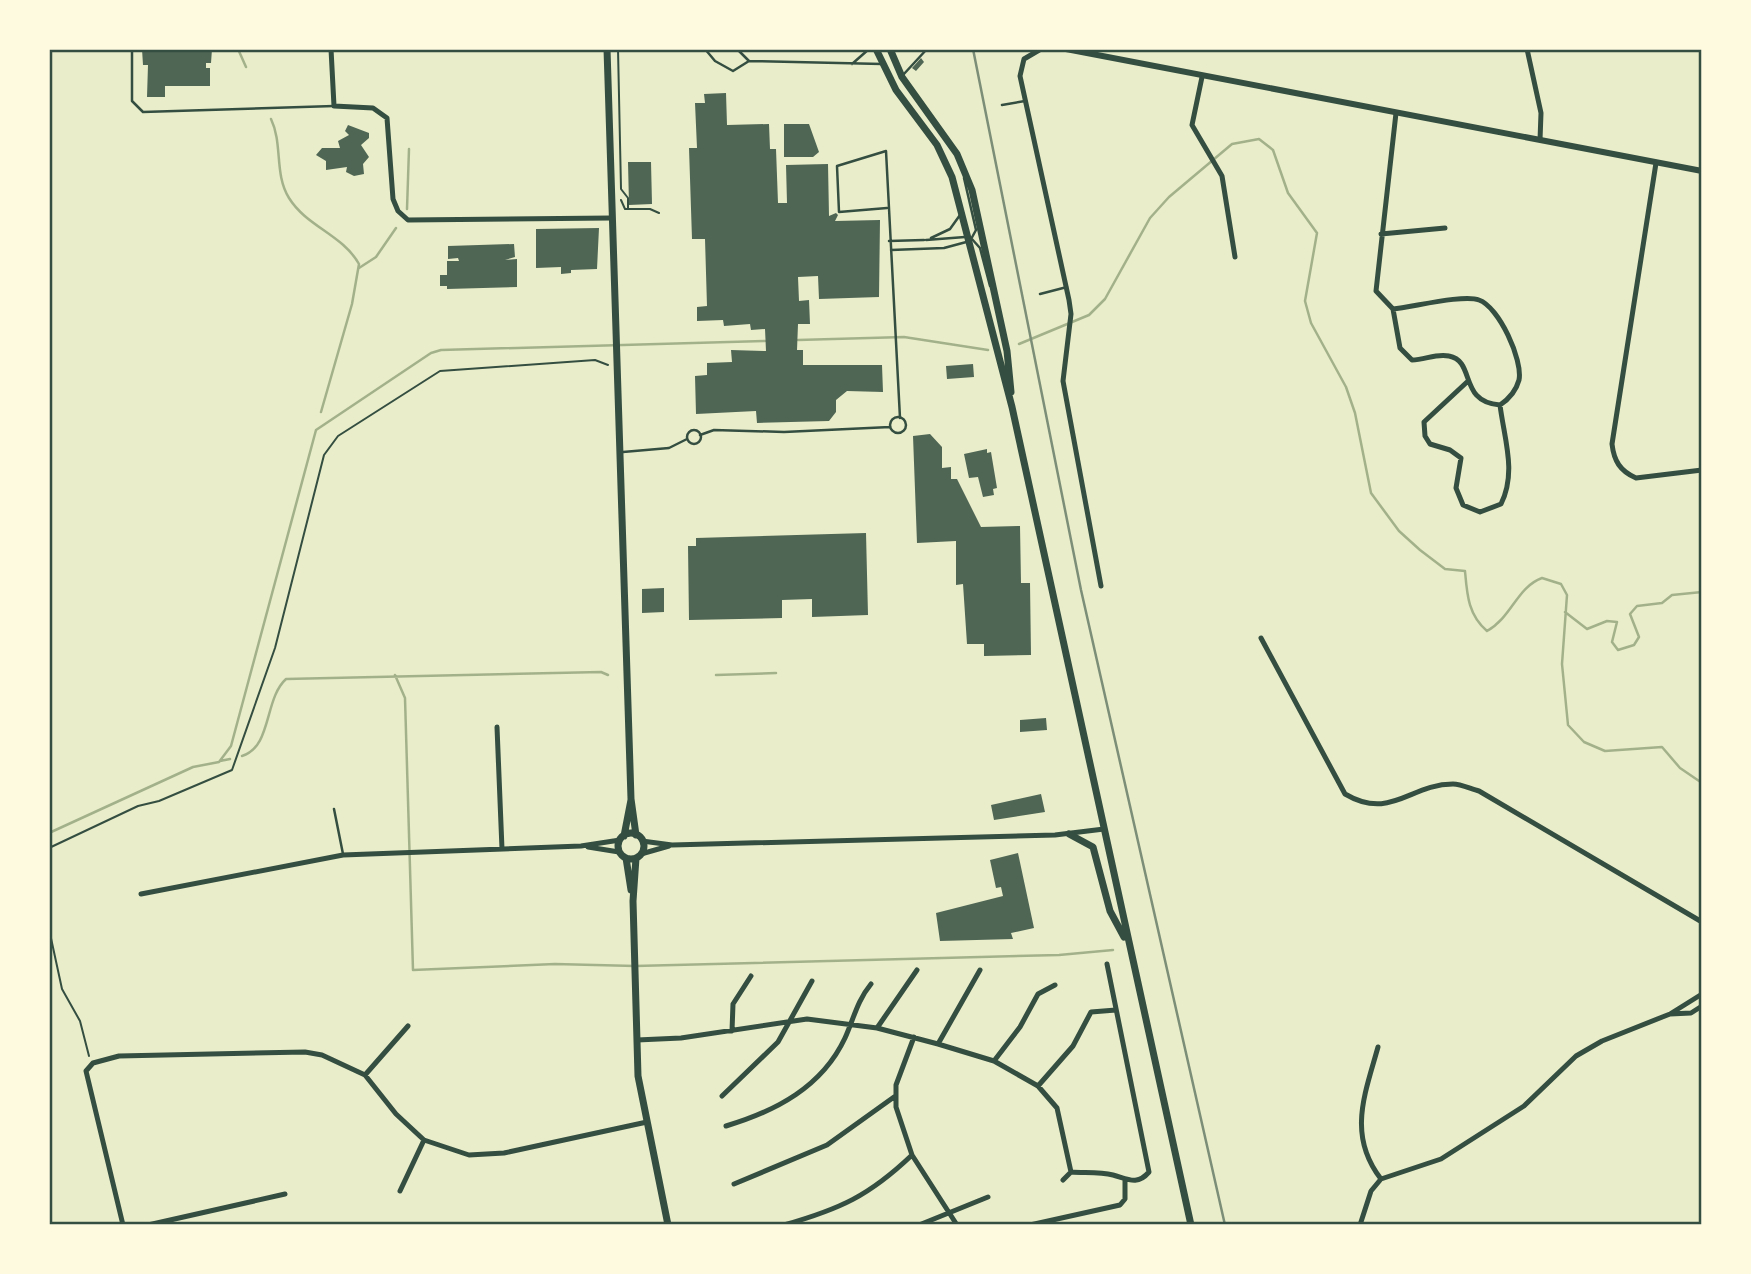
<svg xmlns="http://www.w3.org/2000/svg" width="1751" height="1274" viewBox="0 0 1751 1274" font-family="Inter,sans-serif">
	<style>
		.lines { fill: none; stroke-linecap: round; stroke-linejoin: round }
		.stream { stroke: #a3b18a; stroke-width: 2.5 }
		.building { fill: #4f6655 }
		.path { stroke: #344e41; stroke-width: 2 }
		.service { stroke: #344e41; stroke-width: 2.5 }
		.minor { stroke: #344e41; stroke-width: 5 }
		.tertiary { stroke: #344e41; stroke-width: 6 }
		.secondary { stroke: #344e41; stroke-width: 7 }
		.rail { stroke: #7c8e77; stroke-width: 2.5 }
		.neatline { fill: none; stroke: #344e41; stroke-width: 2.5 }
	</style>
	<rect width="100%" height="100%" fill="#e9edc9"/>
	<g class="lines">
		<path class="stream" d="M238 49 246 67
			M271 119C283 144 274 174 289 198 307 227 342 234 359 264L352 304 321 412
			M407 209 409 149
			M359 268 376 257 396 228
			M798 340 904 337 988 350
			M1019 344 1089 315 1105 299 1150 218 1169 197 1232 144 1259 139 1273 150 1288 193 1317 233 1305 301 1311 323 1346 387 1355 413 1371 493 1399 531 1420 550 1445 569 1465 571C1467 594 1468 615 1487 631 1512 617 1517 587 1542 578L1561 584 1567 595 1562 664 1568 725 1584 742 1605 751 1662 747 1680 768 1702 783
			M1565 612 1587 629 1607 621 1617 622 1612 642 1618 650 1634 645 1639 637 1630 614 1637 606 1662 603 1672 595 1702 592
			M395 675 405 698 413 970 555 964 635 966 1059 955 1113 950
			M716 675 776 673
			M242 756C272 747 264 699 286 679L601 672 608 675
			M220 761 230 759
			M49 833 193 767 219 762 231 746 316 430 431 353 441 350 765 341"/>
	</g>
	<path class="building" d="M142 49H212L211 63H206V68H210V86H165V97H147L148 65H143Z
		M921 58 924 62 916 71 912 68Z
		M726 93 727 125 769 124 770 149H776L778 203H787L786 165 828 164 829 216 836 213 838 215 835 221 880 220 879 297 819 299 818 276 798 277 799 301 809 300 810 324H798L797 350H803V365H882L883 392 847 391 836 400V412L829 421 757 423 756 411 696 414 695 376 707 375V363L732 362 731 350 766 351 765 329 751 330 750 324 724 326 723 320 697 321V307L707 306 705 239H692L689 148H697L695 103H705L704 94Z
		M784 124H809L819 152 813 157H784Z
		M348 125 369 133V138L361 145 369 157 363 164 364 174 354 176 346 172 347 167 326 170V161L316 155 322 148H340L338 141 349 135 345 131Z
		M628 162H651L652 204 629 205Z
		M599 228 597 269 571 270V273L561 274V267L536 268V229Z
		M514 244 515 257 505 260 517 259V287L447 289V286H440V275H447V261H459L458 258 448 259V246Z
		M973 364 974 377 947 379 946 366Z
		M930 434 942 447V468L951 467V479H957L981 527 1020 526 1021 583H1030L1031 655 984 656V644H967L963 584 956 585V541L917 543 913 436Z
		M987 449V453L991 452 997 488 993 489 994 495 983 497 978 477 969 478 964 454Z
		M866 533 868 615 812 617V599L782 600V618L689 620 688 546H696V538Z
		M664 588V612L642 613V589Z
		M1046 718 1047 730 1020 732V720Z
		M1041 794 1045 812 994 820 991 805Z
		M1018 853 1034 928 1011 933 1013 939 940 941 936 913 1003 896 1001 887 996 888 990 860Z"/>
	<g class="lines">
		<path class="path" d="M618 49 621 189 628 198V209
			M621 200 625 209H650L659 213
			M49 848 138 806 159 801 232 770 275 648 324 455 338 436 440 371 595 360 608 365
			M49 929 62 989 80 1021 89 1056"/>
		<path class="service" d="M132 49V101L143 112 334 106
			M705 49 715 61 733 71 749 61 882 64
			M737 49 749 61
			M852 64 869 49
			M903 75 927 49
			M1002 105 1025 101
			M887 208 839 212 837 166 886 151 900 418
			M931 238 950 229 960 215
			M971 238 980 248 990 286
			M926 240 965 237
			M889 241 924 240
			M891 250 944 248 970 241 976 230 964 178
			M1040 294 1067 287
			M890 425a8 8 0 1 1 16 0a8 8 0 1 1-16 0Z
			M687 437a7 7 0 1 1 14 0a7 7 0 1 1-14 0Z
			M700 435 714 430 784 432 890 427
			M623 452 669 448 687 439
			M334 809 343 854"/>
		<path class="minor" d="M331 49 334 106 373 108 387 118 393 199 398 211 408 220 611 218
			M1041 49 1024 59 1020 76 1069 300 1071 314 1063 381 1101 586
			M1527 49 1541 113 1540 140
			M1202 77 1192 125 1222 176 1235 257
			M1656 163 1612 444C1614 461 1620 471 1636 478L1702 470
			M1381 234 1445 228
			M1393 309C1413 307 1464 294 1479 300 1499 307 1523 360 1519 380 1516 391 1509 399 1500 405 1458 402 1476 361 1449 356 1436 353 1425 360 1412 360L1400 348 1393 309 1376 291 1396 113
			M1467 382 1424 422 1425 436 1430 444 1450 450 1461 458 1456 488 1463 505 1480 512 1501 504C1517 472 1504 438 1500 405
			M1261 638 1345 794C1391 821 1410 784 1453 784 1461 784 1471 789 1479 791L1702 922
			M497 727 502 849
			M642 841 672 845 1055 835 1104 829
			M588 847 619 852
			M641 854 669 846
			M141 894 343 855 581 846 620 840
			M1702 994 1670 1014 1691 1013 1702 1006
			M877 1028 917 970
			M732 1031 733 1004 751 976
			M914 1037 896 1085V1107L912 1155 957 1225
			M637 1040 681 1038 807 1019 877 1028 938 1044 994 1061 1038 1086 1057 1108 1071 1172 1063 1180
			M938 1044 980 970
			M1378 1047C1365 1094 1347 1135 1381 1179
			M994 1061 1020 1027 1038 994 1055 985
			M365 1075 408 1026
			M1038 1086 1073 1046 1091 1012 1116 1010
			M722 1096 778 1042 812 981
			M726 1126C776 1111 822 1087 845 1038 854 1018 857 1001 871 984
			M1071 1172C1085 1173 1100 1172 1113 1175 1128 1179 1137 1186 1149 1172L1107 964
			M734 1184 827 1145 894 1097
			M400 1191 424 1140
			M123 1225 86 1071 93 1063 119 1056 305 1052 322 1055 365 1075 396 1114 424 1140 469 1155 504 1153 647 1122
			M148 1225 285 1194
			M784 1225C840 1209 869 1196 912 1155
			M919 1225 988 1197
			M1030 1225 1120 1205 1125 1199V1180
			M1360 1225 1371 1191 1381 1179 1441 1159 1524 1106 1576 1056 1602 1041 1670 1014"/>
		<path class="tertiary" d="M1066 49 1702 171"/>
		<path class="secondary" d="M607 49 631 799 636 835
			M876 49 896 90 937 145 952 177 1012 407 1191 1225
			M890 49 902 77 957 154 972 190 1007 351 1011 392
			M618 846a13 13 0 1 1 26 0a13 13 0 1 1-26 0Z
			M1069 834 1093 847 1110 911 1124 937
			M624 836 631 800
			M626 858 631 890
			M636 858 633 901 638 1076 668 1225"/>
		<path class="rail" d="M973 49 1081 590 1225 1225"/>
	</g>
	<rect width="1751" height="1274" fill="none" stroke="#fefae0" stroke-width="102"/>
	<rect x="51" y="51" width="1649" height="1172" class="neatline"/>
</svg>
